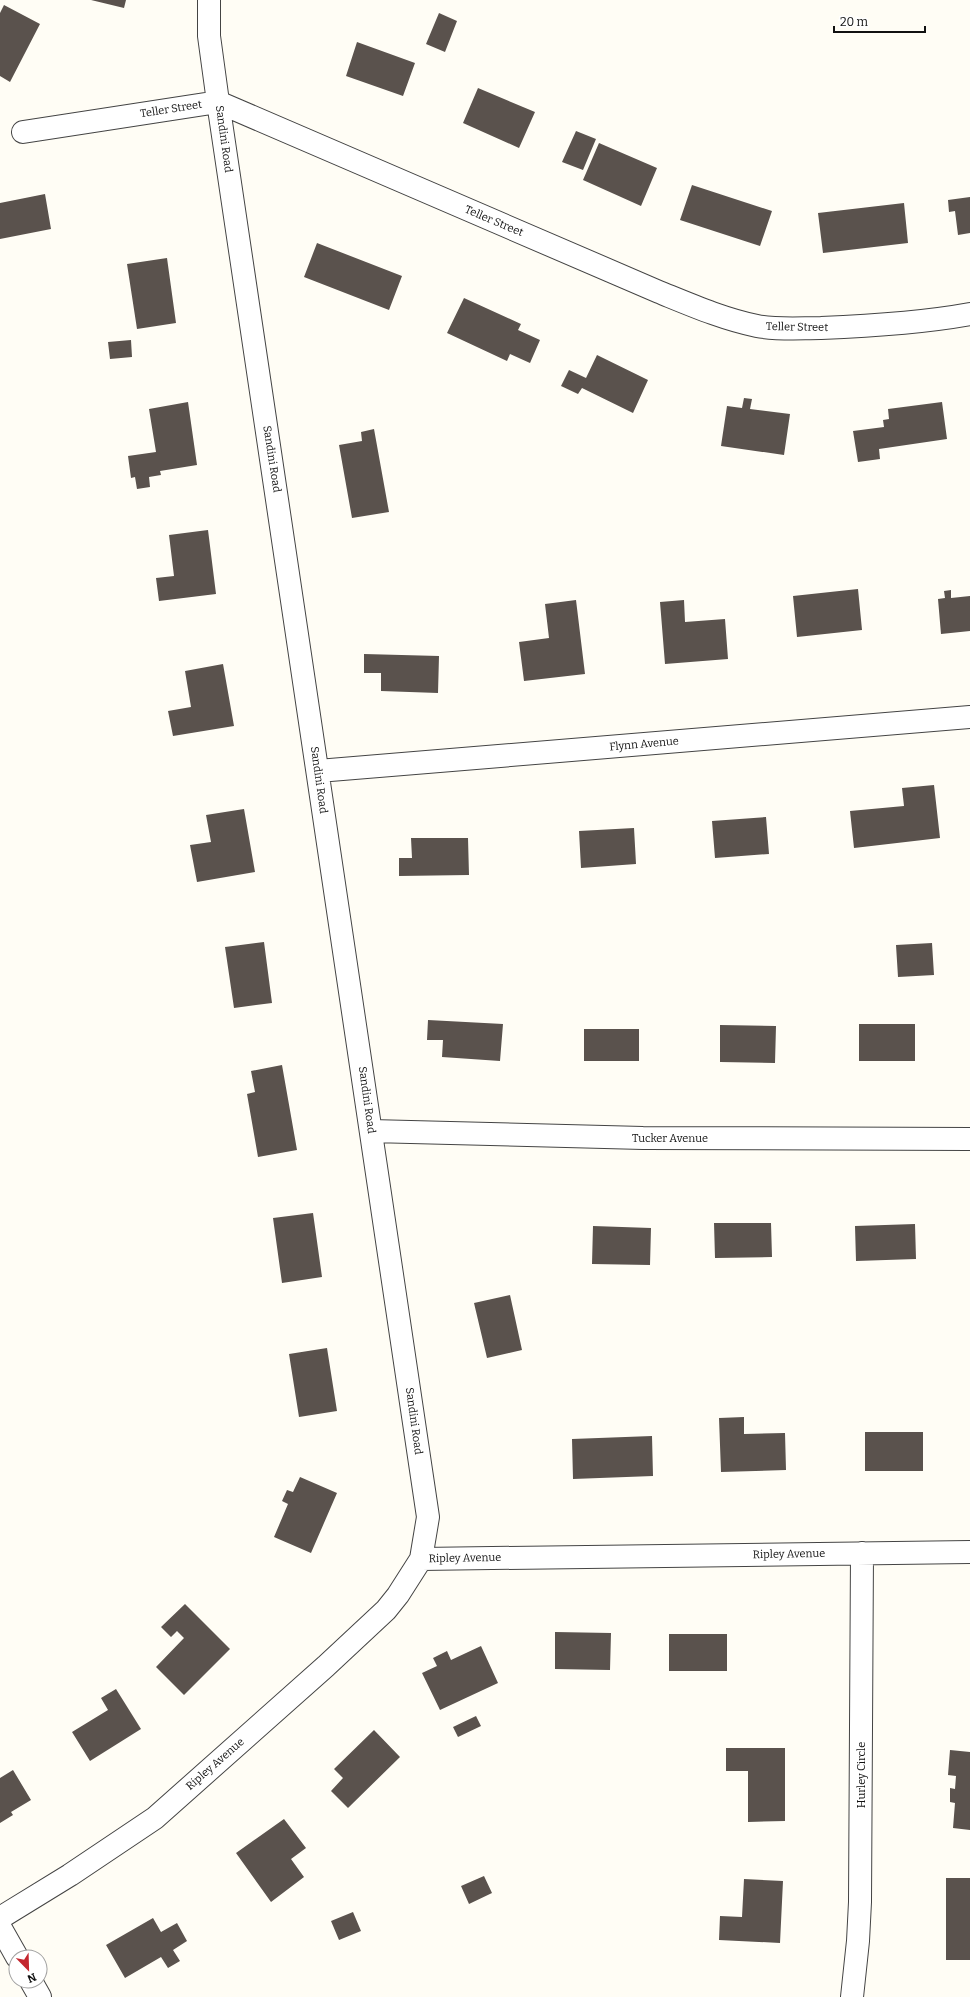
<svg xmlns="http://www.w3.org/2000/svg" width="970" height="1997" viewBox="0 0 970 1997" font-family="Bitter,serif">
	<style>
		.building { fill: #5a524d }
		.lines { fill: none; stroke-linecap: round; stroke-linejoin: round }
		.minor-casing { stroke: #444; stroke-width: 24 }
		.minor { stroke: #fff; stroke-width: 22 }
		.labels { text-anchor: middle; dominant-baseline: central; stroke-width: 4; stroke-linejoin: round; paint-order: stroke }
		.street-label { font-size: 11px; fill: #111; stroke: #fff }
	</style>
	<rect width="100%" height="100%" fill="#fffdf5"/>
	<path class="building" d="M91 0H126L124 8Z
		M4 5 40 24 10 82 0 76V13Z
		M439 13 457 21 445 52 426 44Z
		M357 42 415 63 403 96 346 76Z
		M478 88 535 112 519 148 463 123Z
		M576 131 596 139 583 170 562 162Z
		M599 143 657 168 641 206 583 180Z
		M692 185 772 211 760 246 680 220Z
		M45 194 51 229 0 239V203Z
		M970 197V233L958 235 955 211 949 212 948 200Z
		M904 203 908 243 823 253 818 213Z
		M317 243 402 276 389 310 304 277Z
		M167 258 176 323 137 329 127 264Z
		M464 298 521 324 518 330 540 340 530 363 510 354 507 361 447 333Z
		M131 340 132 357 110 359 108 342Z
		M597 355 648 380 633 413 582 388 578 394 561 386 569 370 586 378Z
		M744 398 752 399 750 409 790 414 784 455 721 446 727 406 742 408Z
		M188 402 197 465 160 471 161 475 149 477 150 487 137 489 135 477 131 478 128 456 156 452 149 409Z
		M942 402 947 439 879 449 880 459 858 462 853 431 884 427 883 420 889 419 888 409Z
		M374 429 389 512 352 518 339 445 362 441 361 432Z
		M208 530 216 594 159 601 156 578 174 576 169 535Z
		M858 589 862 630 797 637 793 596Z
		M951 590V598L970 596V631L941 634 938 599 945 598 944 591Z
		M576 600 585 674 524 681 519 642 549 638 545 604Z
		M684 600 685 622 725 619 728 659 665 664 660 602Z
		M364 654 439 656 438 693 381 691V673H364Z
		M223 664 234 726 173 736 168 711 191 707 185 671Z
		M934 785 940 838 854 848 850 811 904 806 902 788Z
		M244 809 255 872 197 882 190 845 211 842 206 815Z
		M766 817 769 854 715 858 712 821Z
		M634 828 636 864 581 868 579 831Z
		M411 838H468L469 875 399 876V858H412Z
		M264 942 272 1003 234 1008 225 947Z
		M932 943 934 975 898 977 896 945Z
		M428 1020 503 1024 500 1061 442 1057 443 1040H427Z
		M859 1024H915V1061H859Z
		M720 1025 776 1026 775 1063 720 1062Z
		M584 1029H639V1061H584Z
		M282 1065 297 1150 258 1157 247 1094 255 1092 251 1071Z
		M313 1213 322 1277 282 1283 273 1218Z
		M714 1223H771L772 1257 715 1258Z
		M915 1224 916 1259 856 1261 855 1226Z
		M593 1226 651 1228 650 1265 592 1264Z
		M510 1295 522 1350 487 1358 474 1303Z
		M327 1348 337 1411 299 1417 289 1354Z
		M744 1417V1434L785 1433 786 1470 721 1472 719 1418Z
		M865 1432H923V1471H865Z
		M652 1436 653 1476 573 1479 572 1439Z
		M300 1477 337 1493 311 1553 274 1537 288 1504 282 1501 287 1490 293 1492Z
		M185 1604 230 1649 184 1695 156 1667 184 1638 177 1631 171 1637 161 1627Z
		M555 1632 611 1633 610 1670 555 1669Z
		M669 1634H727V1671H669Z
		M481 1646 498 1683 440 1710 422 1673 437 1666 433 1658 447 1651 451 1660Z
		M116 1689 141 1729 90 1761 72 1732 108 1710 101 1698Z
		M476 1716 481 1726 458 1737 453 1727Z
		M374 1730 400 1757 348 1808 331 1791 343 1778 334 1769Z
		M726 1748H785V1821L748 1822V1771H726Z
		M950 1750 970 1752V1830L953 1828 955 1803 950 1802V1788L955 1789 956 1776 948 1775Z
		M13 1770 31 1800 11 1812 13 1815 0 1823V1778Z
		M284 1819 306 1848 291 1859 304 1877 271 1902 236 1853Z
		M484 1876 492 1893 469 1904 461 1886Z
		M946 1878H970V1960H946Z
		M744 1879 783 1881 780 1943 719 1940 720 1916 742 1917Z
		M353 1912 361 1931 339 1940 331 1921Z
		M153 1918 161 1932 177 1923 187 1941 173 1950 180 1961 168 1968 161 1957 125 1978 106 1945Z"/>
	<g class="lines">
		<defs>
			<path id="minor" d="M209 0V36L218 102 421 1470 428 1517 421 1559
				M23 132 218 102 659 292C691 305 723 319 757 326 778 330 800 328 821 328 870 326 921 323 970 314
				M318 771 970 717
				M371 1131 643 1138 970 1139
				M0 1918 70 1875 155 1818 326 1666 386 1610 398 1595 421 1559 970 1552
				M0 1927 17 1957
				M31 1981 40 1997
				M852 1997 858 1941 860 1902 862 1553"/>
		</defs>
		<use href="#minor" class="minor-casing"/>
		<use href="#minor" class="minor"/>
	</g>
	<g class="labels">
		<g class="street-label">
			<text transform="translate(171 109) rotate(-9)">Teller Street</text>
			<text transform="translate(224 139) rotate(82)">Sandini Road</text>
			<text transform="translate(494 221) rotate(23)">Teller Street</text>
			<text transform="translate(797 327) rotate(1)">Teller Street</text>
			<text transform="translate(272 459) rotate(81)">Sandini Road</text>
			<text transform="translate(644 744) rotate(-5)">Flynn Avenue</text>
			<text transform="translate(319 780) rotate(82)">Sandini Road</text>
			<text transform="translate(367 1100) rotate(82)">Sandini Road</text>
			<text x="670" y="1138">Tucker Avenue</text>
			<text transform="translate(414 1421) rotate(82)">Sandini Road</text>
			<text transform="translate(789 1554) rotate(-1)">Ripley Avenue</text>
			<text transform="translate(465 1558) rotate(-1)">Ripley Avenue</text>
			<text transform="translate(215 1764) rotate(-41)">Ripley Avenue</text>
			<text transform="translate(861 1775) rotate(-90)">Hurley Circle</text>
		</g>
	</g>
	<g transform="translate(28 1969) rotate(157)"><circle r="19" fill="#ffffff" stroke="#a0a0a0"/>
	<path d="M0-3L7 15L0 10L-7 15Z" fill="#c4262e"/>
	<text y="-6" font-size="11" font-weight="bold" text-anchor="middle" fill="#111111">N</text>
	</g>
	<path d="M834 26v6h91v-6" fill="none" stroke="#111111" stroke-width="2"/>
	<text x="840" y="26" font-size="12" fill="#111111" stroke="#ffffff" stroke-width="3" paint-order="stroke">20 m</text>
</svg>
